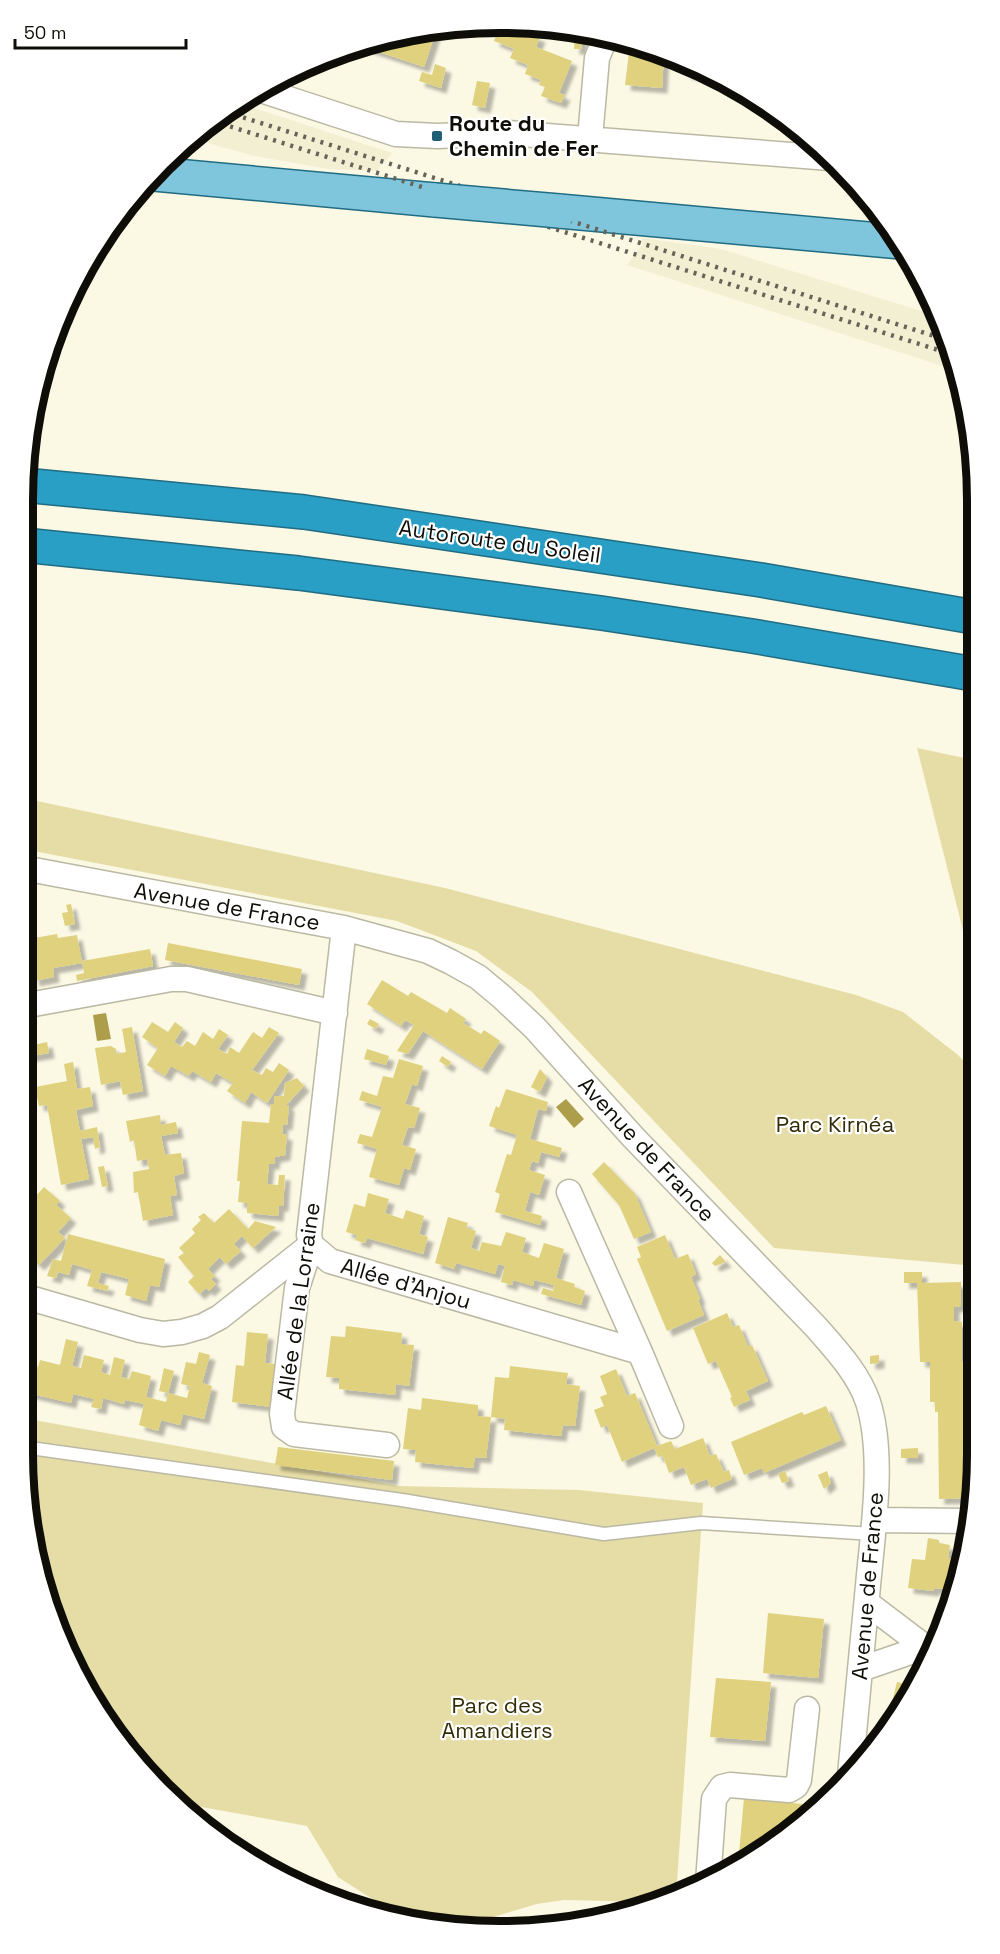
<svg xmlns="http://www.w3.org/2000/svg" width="1000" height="1954" viewBox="0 0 1000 1954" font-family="'Space Grotesk',sans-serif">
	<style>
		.built { fill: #f3efd3 }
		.green { fill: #e6dda6 }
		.water { fill: #ac9e4a }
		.building { fill: #dfd17d; filter: url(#shadow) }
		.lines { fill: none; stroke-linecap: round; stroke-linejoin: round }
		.lane-casing { stroke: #bbb8a4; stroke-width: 15 }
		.street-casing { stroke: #bbb8a4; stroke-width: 27 }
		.primary-casing { stroke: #206c82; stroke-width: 36 }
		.highway-casing { stroke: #206c82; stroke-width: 36 }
		.lane { stroke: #fff; stroke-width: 12 }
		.street { stroke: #fff; stroke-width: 24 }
		.primary { stroke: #7fc5dc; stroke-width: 33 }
		.highway { stroke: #2a9fc5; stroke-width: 33 }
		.rail { stroke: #666459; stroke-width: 4.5; stroke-dasharray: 3 6; stroke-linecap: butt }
		.primary-bridge-casing { stroke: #206c82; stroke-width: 36; stroke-linecap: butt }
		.primary-bridge { stroke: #7fc5dc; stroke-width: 33 }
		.poi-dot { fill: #1f5e74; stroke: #fff; stroke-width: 2 }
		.labels { text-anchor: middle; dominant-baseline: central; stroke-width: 4.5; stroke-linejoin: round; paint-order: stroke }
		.poi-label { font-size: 22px; font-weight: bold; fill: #0e0d07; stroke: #fff; text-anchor: start }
		.street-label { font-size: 22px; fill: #0e0d07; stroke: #fff }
		.park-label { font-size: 22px; fill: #332d07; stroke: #fff }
		.rim { fill: none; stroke: #0e0d07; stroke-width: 8 }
	</style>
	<defs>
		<filter id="shadow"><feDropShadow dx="5.5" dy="5.5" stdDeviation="1.5" flood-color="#0004"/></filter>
	</defs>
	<rect width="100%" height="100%" fill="#fbf8e4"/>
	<path class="built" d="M239 103 392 153 377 171 329 169 254 156 190 138Z
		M642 238 721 249 941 317 955 370 627 265 642 245Z"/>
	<path class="green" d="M917 748 974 760 975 978Z
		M23 798 445 888 856 995 903 1012 958 1055 975 1073 976 1266 774 1248 532 992 476 951 397 921 23 849Z
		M23 1418 399 1486 579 1490 703 1503 676 1897 654 1902 564 1900 537 1904 469 1924 413 1919 397 1915 338 1877 307 1826 185 1804 121 1745 48 1608 23 1454Z"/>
	<path class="water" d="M106 1013 111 1039 97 1041 93 1015Z
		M566 1099 584 1119 574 1128 556 1107Z"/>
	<path class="building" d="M521 24 531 28 529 33 540 37 536 47 572 61 559 93 565 95 561 103 541 96 545 87 539 85 541 80 525 74 528 65 510 58 514 49 494 41 501 25Z
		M429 29 436 31 424 67 358 45 402 35 409 37 410 33Z
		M575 34 582 37 581 49H574Z
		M630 44 640 45 652 49 651 56 653 53 664 54 662 88 625 85Z
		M671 57 703 69V76L686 74V65L670 63Z
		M435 64 446 68 441 88 419 81 422 72 432 75Z
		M477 81 490 83 485 108 472 105Z
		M71 904 75 924 65 926 62 913 68 912 66 905Z
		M57 934 58 938 77 935 82 963 53 968 54 977 34 981 33 973 23 975V940Z
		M168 943 302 969 299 985 165 960Z
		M150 949 153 966 77 981 76 975 84 973 82 961Z
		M382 980 408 996 411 992 447 1013 450 1008 466 1019 463 1023 481 1034 484 1030 500 1041 482 1069 423 1031 408 1054 397 1051 414 1025 405 1020 401 1026 367 1004Z
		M370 1019 379 1024 376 1029 367 1024Z
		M152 1022 168 1032 175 1022 183 1028 174 1042 182 1047 187 1041 195 1046 203 1032 213 1039 219 1029 228 1035 218 1049 227 1054 230 1047 239 1053 253 1032 262 1038 269 1027 279 1033 252 1070 262 1075 266 1068 273 1072 279 1063 289 1070 267 1103 251 1092 245 1103 227 1091 233 1083 216 1073 211 1082 192 1071 189 1076 171 1066 165 1076 147 1065 158 1048 142 1037Z
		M132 1027 143 1091 123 1095 120 1081 101 1085 95 1048 111 1046 116 1049V1054L126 1052 122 1029Z
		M47 1042 49 1053 26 1057 25 1047Z
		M367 1049 389 1056 386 1065 364 1059Z
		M442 1056 451 1062 448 1067 439 1061Z
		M399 1059 423 1066 417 1086 412 1084 405 1104 420 1108 414 1128 408 1127 402 1145 416 1149 410 1170 404 1168 399 1185 369 1177 377 1149 357 1143 360 1134 372 1137 382 1107 359 1100 362 1091 377 1096 383 1076 393 1078Z
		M73 1062 77 1089 90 1087 93 1106 76 1110 80 1131 97 1127 100 1147 95 1149 93 1137 81 1139 89 1179 61 1185 47 1105 39 1106 35 1087 67 1081 64 1064Z
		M540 1069 547 1077 540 1092 531 1087Z
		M297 1078 304 1086 286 1105 289 1106 287 1125 283 1124 282 1134 287 1135 285 1155 275 1157 274 1164H269L267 1184 278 1185 279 1175H285L283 1206H279L278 1216 247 1213V1203L238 1202 240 1181H237L242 1121 269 1123 271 1104H274V1096H284L285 1083Z
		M506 1089 548 1102 546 1111 538 1109 530 1139 562 1148 559 1157 541 1152 538 1163 532 1161 529 1170 545 1175 539 1195 530 1192 525 1211 542 1216 540 1225 495 1212 500 1194 495 1192 507 1154 511 1155 517 1135 489 1126 496 1106 499 1108Z
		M160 1115 161 1125 176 1122 178 1133 161 1136 165 1155 181 1153 184 1173 174 1176 177 1195 170 1196 173 1215 143 1221 138 1192 134 1193 133 1172 149 1169 147 1159 137 1161 134 1140 130 1142 126 1121Z
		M604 1162 635 1194 651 1232 634 1239 619 1205 592 1174Z
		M104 1166 108 1186 102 1187 98 1167Z
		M44 1187 60 1201 56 1205 71 1218 58 1232 65 1238 39 1265 24 1252 36 1240 29 1233 23 1240V1210Z
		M368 1193 389 1199 385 1213 403 1219 406 1210 424 1216 419 1234 428 1237 423 1254 367 1238 365 1243 355 1240 357 1235 346 1232 354 1204 365 1207Z
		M229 1209 248 1229 255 1221 276 1227 253 1248 242 1236 234 1244 241 1251 226 1264 220 1257 208 1269 215 1276 211 1279 216 1284 209 1291 206 1288 199 1294 188 1282 194 1276 178 1257 184 1253 179 1248 195 1233 192 1229 201 1220 198 1217 204 1213 214 1223Z
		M448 1217 468 1223 466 1228 476 1231 471 1248 479 1251 482 1242 501 1246 506 1232 526 1238 522 1252 539 1258 544 1243 564 1249 556 1278 575 1284 574 1287 585 1291 581 1305 541 1294 543 1288 553 1291 554 1285 534 1280 533 1286 513 1280 512 1285 501 1282 505 1266 498 1264 495 1274 456 1263 454 1269 435 1263Z
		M68 1234 165 1259 159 1287 150 1285 146 1301 125 1295 129 1279 101 1272 98 1283 109 1286 107 1291 87 1286 92 1270 72 1264 69 1275 58 1272 56 1278 47 1276 53 1259 61 1261Z
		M665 1235 675 1259 688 1254 696 1274 691 1277 700 1299 698 1300 704 1315 667 1331 637 1259 641 1257 637 1247Z
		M720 1255 726 1262 715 1266 712 1263Z
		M904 1272H922V1283L961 1282V1306L954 1307V1321L962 1322V1361H971L972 1385H966V1400L973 1401V1437H976V1460H975L976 1485 974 1498 939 1499 938 1412H935V1402H930V1362H920L917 1283H904Z
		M727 1313 733 1327 739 1325 748 1347 752 1345 768 1381 746 1391 750 1400 734 1407 730 1398 732 1397 716 1361 708 1364 693 1328Z
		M965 1321H976V1331H966Z
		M346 1326 402 1333 401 1344 414 1345 409 1386 396 1384 395 1395 339 1389V1378L326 1377 331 1336 345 1337Z
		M247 1332 268 1334 265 1363 276 1364 272 1407 232 1402 236 1365 244 1366Z
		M66 1339 78 1342 72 1366 81 1368 84 1355 104 1360 101 1372 110 1375 114 1357 125 1360 121 1377 129 1379 132 1371 151 1376 146 1397 166 1402 168 1393 187 1398 190 1386 181 1384 186 1362 196 1364 199 1352 210 1355 202 1383 212 1386 204 1419 183 1414 180 1425 161 1420 158 1431 139 1425 144 1404 125 1400 124 1404 103 1398 101 1409 91 1407 94 1399 73 1394 71 1403 23 1392V1363L38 1367 40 1360 60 1365Z
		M971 1349H976V1361H971Z
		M879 1355V1363L870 1364V1356Z
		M510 1366 568 1373 566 1384 580 1386 575 1426 563 1425 561 1436 504 1430 505 1419 491 1417 495 1377 509 1378Z
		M164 1368 174 1371 168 1393 159 1391Z
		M616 1369 627 1396 635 1393 657 1446 671 1441 675 1449 703 1438 710 1456 716 1454 724 1472 729 1470 732 1479 711 1488 707 1479 691 1485 684 1467 669 1473 663 1456 658 1457 654 1448 622 1462 607 1425 601 1428 594 1410 604 1406 600 1397 607 1394 600 1376Z
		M422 1398 478 1405V1416L491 1417 486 1458 475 1457 473 1468 415 1462 416 1450 403 1449 408 1408 421 1410Z
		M826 1406 841 1440 764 1473 762 1468 744 1475 731 1442 802 1412 804 1415Z
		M278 1447 394 1461 392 1480 275 1465Z
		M918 1448V1458H901V1449Z
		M785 1471 789 1481 782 1483 778 1474Z
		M827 1471 831 1483 824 1489 818 1475Z
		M928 1538 939 1540V1543L950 1545 948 1558 962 1560 963 1565 961 1577 957 1590 934 1588V1591L908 1588 912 1559 925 1560Z
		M768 1613 824 1619 818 1678 763 1673Z
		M716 1678 771 1682 765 1741 710 1737Z
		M897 1682 914 1686 895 1712 890 1710Z
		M744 1798 802 1804 800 1822 758 1855 739 1853Z
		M241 1837V1854L226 1843V1838Z"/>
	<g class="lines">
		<defs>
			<path id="lane" d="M23 1447 402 1500 604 1534 701 1523 873 1534"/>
			<path id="street" d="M258 89 396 134 437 136 508 133 830 158
				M590 138 597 58 606 36
				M23 868 344 928 428 951 451 962 478 977 502 997 535 1028 633 1137 816 1327C836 1350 858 1373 868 1402 884 1452 874 1523 869 1575 863 1641 857 1708 850 1775
				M344 928 309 1235 311 1245 297 1288 282 1414 284 1427 294 1434 387 1445
				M23 1006 171 979H187L335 1013
				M569 1192 640 1352 671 1426
				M23 1296 140 1330 163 1334 182 1332 203 1326 220 1317 311 1245 330 1261 640 1352
				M875 1520 971 1521
				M867 1603 925 1647 935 1648
				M861 1669 925 1647
				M708 1882 714 1799 722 1787 730 1785 789 1790 796 1786 799 1780 807 1709"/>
			<path id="primary" d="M154 174 435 200
				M559 211 901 242"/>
			<path id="highway" d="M23 485 304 512 761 580 974 617
				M23 545 298 573 601 613 752 636 974 674"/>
		</defs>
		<use href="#lane" class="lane-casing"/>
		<use href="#street" class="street-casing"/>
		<use href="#primary" class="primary-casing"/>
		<use href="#highway" class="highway-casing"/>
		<use href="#lane" class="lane"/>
		<use href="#street" class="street"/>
		<use href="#primary" class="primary"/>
		<use href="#highway" class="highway"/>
		<path class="rail" d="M226 112 947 340
			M213 121 951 354"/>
		<defs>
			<path id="primary-bridge" d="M435 200 559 211"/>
		</defs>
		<use href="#primary-bridge" class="primary-bridge-casing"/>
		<use href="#primary-bridge" class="primary-bridge"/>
	</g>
	<rect class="poi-dot" x="431" y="130" width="12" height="12" rx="3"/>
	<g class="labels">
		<g class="poi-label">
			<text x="449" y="123">Route du<tspan x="449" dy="25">Chemin de Fer</tspan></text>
		</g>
		<g class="street-label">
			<text transform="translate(500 541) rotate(8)">Autoroute du Soleil</text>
			<text transform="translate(227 906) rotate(10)">Avenue de France</text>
			<text transform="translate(647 1149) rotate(47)">Avenue de France</text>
			<text transform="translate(406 1283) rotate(16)">Allée d'Anjou</text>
			<text transform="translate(298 1301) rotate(-82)">Allée de la Lorraine</text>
			<text transform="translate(867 1586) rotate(-85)">Avenue de France</text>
		</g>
		<g class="park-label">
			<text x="835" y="1124">Parc Kirnéa</text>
			<text x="497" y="1705">Parc des<tspan x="497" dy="25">Amandiers</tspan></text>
		</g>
	</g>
	<path d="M0 0H1000V1954H0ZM500 33H500A467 467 0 0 1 967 500V1454A467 467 0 0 1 500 1921H500A467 467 0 0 1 33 1454V500A467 467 0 0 1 500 33Z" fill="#fff" fill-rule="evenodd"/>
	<path class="rim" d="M500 33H500A467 467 0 0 1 967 500V1454A467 467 0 0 1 500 1921H500A467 467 0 0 1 33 1454V500A467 467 0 0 1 500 33Z"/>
	<path d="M15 39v9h171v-9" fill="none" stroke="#0e0d07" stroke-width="3"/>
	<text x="24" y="39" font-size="18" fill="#0e0d07" stroke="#ffffff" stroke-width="4.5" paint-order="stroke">50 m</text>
</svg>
